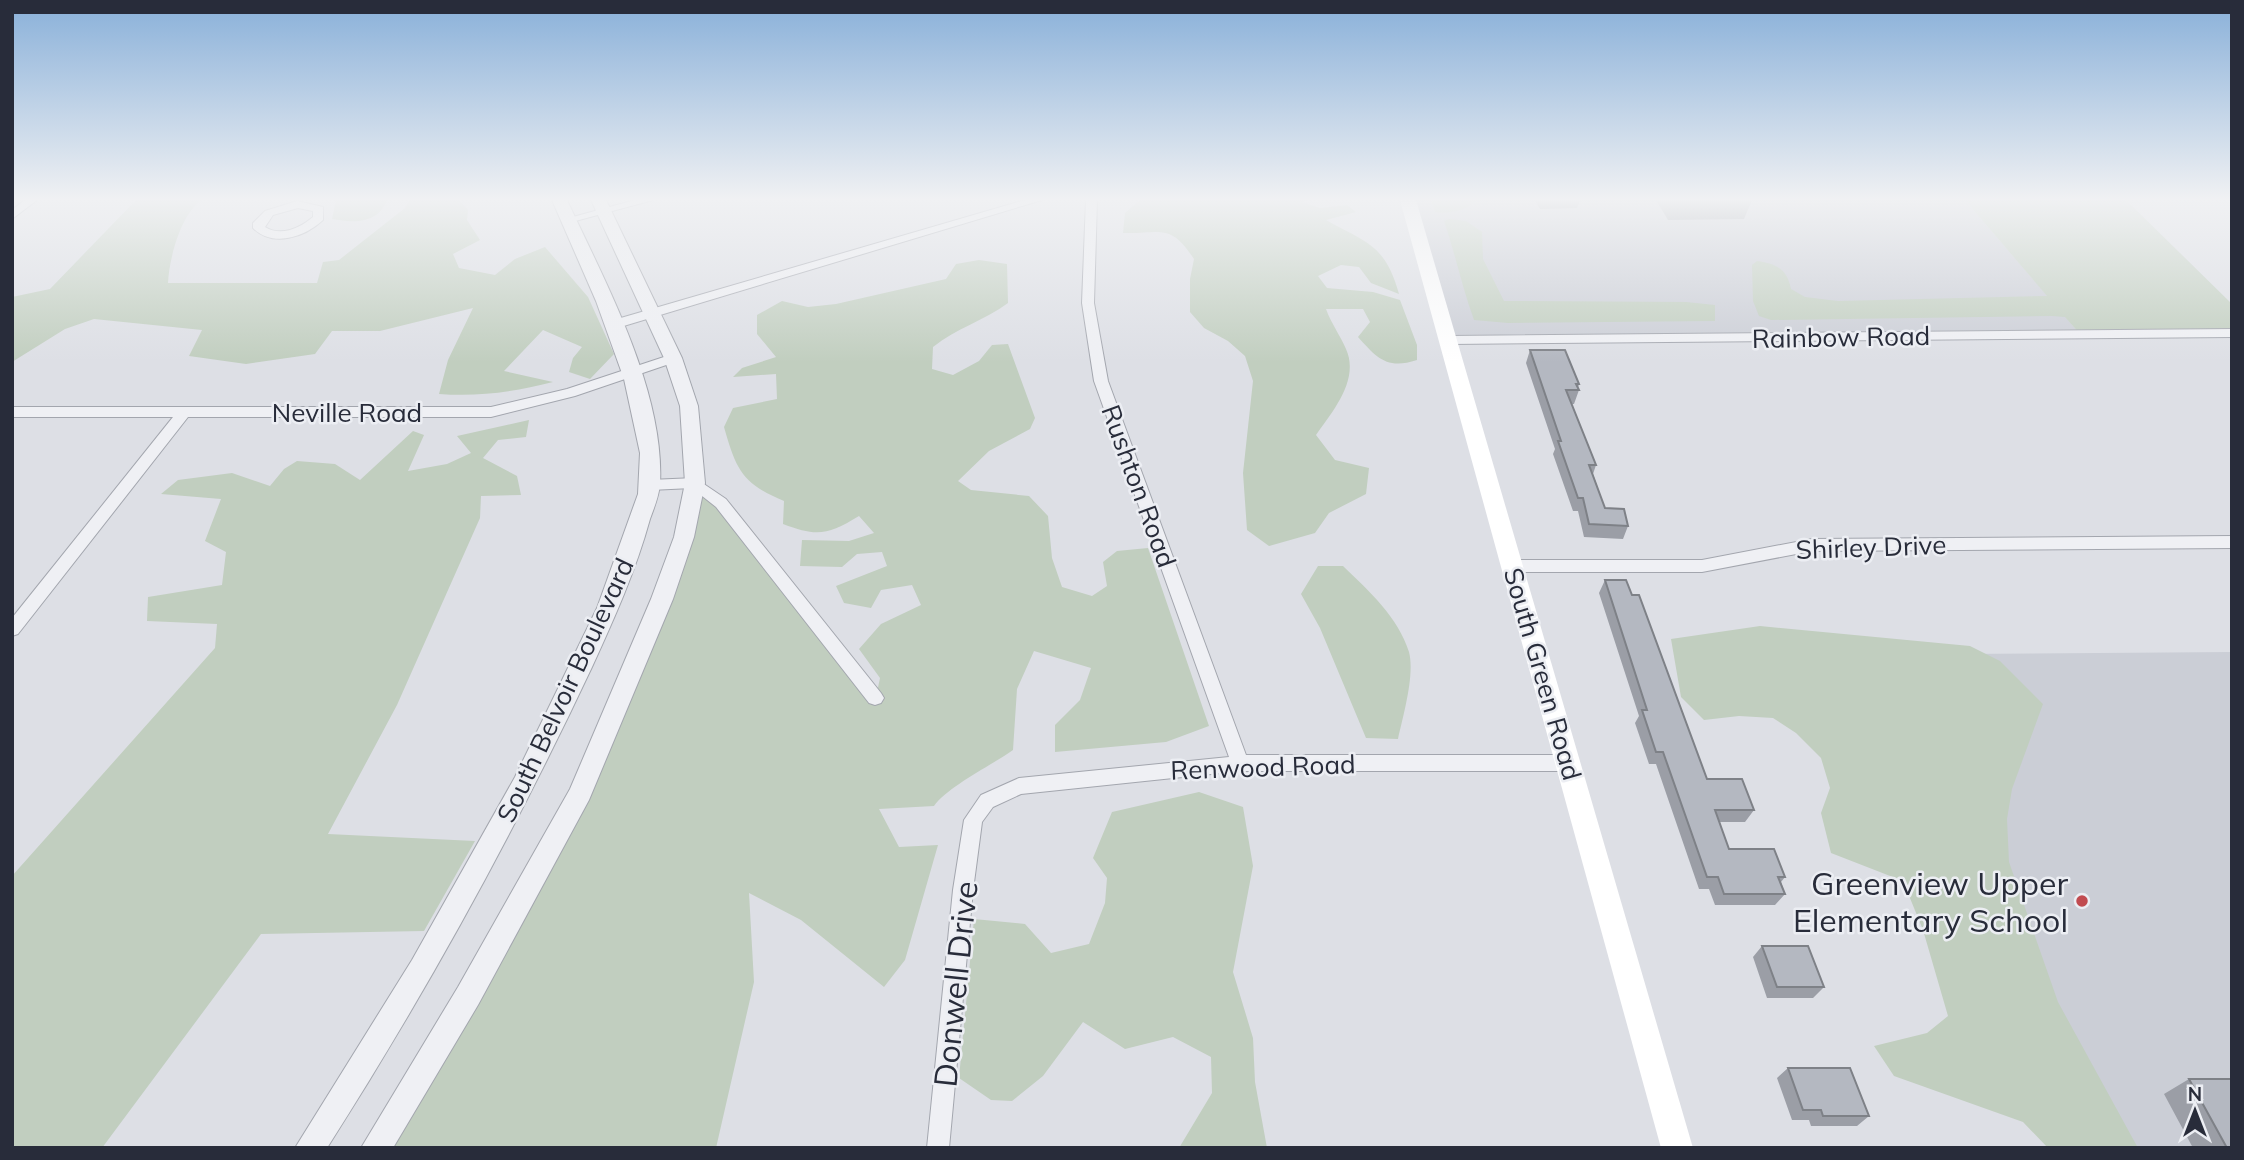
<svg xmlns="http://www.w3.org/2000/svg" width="2244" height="1160" viewBox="0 0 2244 1160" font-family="Mulish,sans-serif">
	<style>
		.built { fill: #cbced6 }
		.green { fill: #c1cebf }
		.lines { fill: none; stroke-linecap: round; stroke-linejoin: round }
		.minor-casing { stroke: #a3a6ae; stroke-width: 2 }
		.tertiary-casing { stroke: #a3a6ae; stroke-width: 2 }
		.minor { fill: #eff0f4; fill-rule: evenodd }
		.tertiary { fill: #eff0f4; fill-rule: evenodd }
		.secondary { fill: #fff; fill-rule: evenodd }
		.wall { fill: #9b9ea6 }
		.building { fill: #b4b8c1; stroke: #7e8187; stroke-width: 2 }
		.poi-dot { fill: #c14b50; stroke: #eceef3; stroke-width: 2.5 }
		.labels { text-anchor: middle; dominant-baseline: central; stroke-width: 5; stroke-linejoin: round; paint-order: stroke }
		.street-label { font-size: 26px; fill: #282c3a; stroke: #eceef3 }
		.near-poi-label { font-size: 32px; fill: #282c3a; stroke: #eceef3; text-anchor: end }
		.near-street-label { font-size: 32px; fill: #282c3a; stroke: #eceef3 }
	</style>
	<rect width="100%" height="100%" fill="#dddfe5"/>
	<path class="built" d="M1408 200H1965L2080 334 1450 340Z
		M2232 652V1148H2050L1813 655Z"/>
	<path class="green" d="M136 200H202C181 213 169 259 168 283H317L323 262 339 260 405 208 410 200H459L468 210 467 220 480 240 453 254 459 268 495 275 515 259 545 247 588 297 614 354 590 379 569 372 573 358 582 347 543 330 504 371 553 382C514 392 479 397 439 394L448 360 473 308 380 331H332L315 354 246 364 189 356 202 330 94 319 65 329 12 362V297L50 289Z
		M336 200H387C378 224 354 223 332 219Z
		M1140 200H1306L1302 202 1320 208 1347 205 1356 212 1326 220C1367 243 1385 244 1399 294L1371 283 1359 267 1341 265 1318 276 1327 288 1373 292 1400 300 1417 345V360C1387 370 1377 358 1358 337L1370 322 1363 309H1326C1331 323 1340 335 1346 349 1360 380 1332 412 1316 435L1335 460 1369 468 1366 494 1329 513 1315 533 1269 546 1247 530 1243 473 1253 381 1245 356 1228 341 1204 328 1190 312V279L1194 259C1170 222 1161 234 1123 233L1125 213Z
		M1431 200H1476C1466 211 1450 214 1435 212Z
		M1965 200H2126L2232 304V333L2080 334 2065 317 2052 316 1771 320 1759 316 1753 301 1752 265 1757 261C1777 264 1787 269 1791 289L1805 297 1838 301 2047 296Z
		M1449 219 1466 221 1482 232 1483 259 1504 301 1686 302 1715 305V321L1508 323 1474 320C1462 287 1455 253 1444 221Z
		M979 260 1007 264 1008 303C984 321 956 328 933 347L932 369 953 375 979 361 992 345 1008 344 1035 418 1030 429 989 451 958 481 971 490 1029 496 1048 516 1052 558 1062 587 1092 596 1107 586 1103 562 1117 551 1148 548 1209 726 1166 742 1055 752V725L1080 700 1091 668 1034 651 1017 689 1013 750C992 765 947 787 934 806L879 809 899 847 938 845 905 960 884 987 801 920 749 893 754 982 716 1148H376L580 793 695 483 721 503 876 697 880 678 859 649 881 624 921 605 912 585 881 590 871 608 844 603 836 586 887 566 882 552 857 554 842 567 800 566 802 540 849 541 874 533 859 516C828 535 817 537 783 524L784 501C742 484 736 469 724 427L733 408 777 399 776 374 733 377 742 368 776 357 757 334V315L782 301 808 307 836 304 946 279 956 264Z
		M529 420 526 437 498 440 483 458 517 476 521 495 481 496 480 518 397 705 328 834 475 841 424 931 261 934 102 1148H12V876L215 648 217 624 147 621 148 597 222 585 226 552 205 541 221 499 161 494 178 480 232 473 270 486 284 469 297 461 335 464 360 480 413 431 424 435 408 471 447 464 471 453 457 436Z
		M1318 566H1343C1369 591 1398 617 1409 652 1415 675 1403 716 1398 739L1366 738 1320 628 1301 594Z
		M1760 626 1970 646 2000 661 2043 704 2012 789 2007 819 2009 862 2058 1002 2138 1148H2048L2023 1122 1894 1076 1874 1046 1927 1033 1948 1016 1923 930 1903 881 1831 853 1821 813 1830 788 1821 758 1796 733 1773 718 1739 716 1704 720 1681 697 1671 639Z
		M1199 792 1243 807 1253 866 1233 972 1253 1038 1255 1082 1267 1148H1179L1212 1093 1211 1057 1173 1037 1125 1049 1083 1022 1043 1076 1012 1101 991 1100 959 1078 974 919 1025 924 1051 953 1089 944 1105 903 1107 878 1093 858 1112 812Z"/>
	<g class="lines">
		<defs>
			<path id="minor" d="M25 200H37L12 219V210Z
				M635 200H653L568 223 562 220Z
				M1025 200H1042L617 328H607L606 325 607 322Z
				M1086 200H1097L1094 303 1108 381 1246 755H1568L1574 758 1577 763 1574 768 1568 771H1240L1021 794 993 807 982 822 973 890 949 1148H927L953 890 964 820 981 795 1019 778 1229 757 1094 381 1082 303Z
				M297 201 323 207V220C305 237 273 248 253 228V223L265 211ZM298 208 313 211V217C300 228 281 237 265 227L273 215Z
				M2232 329V337L1450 344 1443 340 1450 336Z
				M673 354 680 358 678 361 575 396 491 417H188L18 634 12 636V618L173 417H12V407H491L567 389Z
				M695 478 726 499 881 693 884 698 881 703 875 705 869 703 716 507 692 488 650 490 643 485 650 480Z
				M2232 536V548L1812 551 1702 572H1512L1504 566 1512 560H1702L1812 539Z"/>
			<path id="tertiary" d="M552 200H567C605 282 665 391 660 484 659 496 654 508 650 519 636 570 614 619 592 667 514 833 426 993 327 1148H295L412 960 515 777 597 608 638 494 640 453 624 379 596 301Z
				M591 200H606L682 358 698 406 705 483 694 537 673 599 589 800 478 1005 393 1148H361L458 987 570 789 651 599 674 537 685 483 680 406 664 358Z"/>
		</defs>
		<use href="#minor" class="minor-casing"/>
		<use href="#tertiary" class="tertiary-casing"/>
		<use href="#minor" class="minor"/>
		<use href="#tertiary" class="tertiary"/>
		<path class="secondary" d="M1400 200H1416L1693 1148H1661Z"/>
	</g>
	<path class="wall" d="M1535 200H1580L1577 208 1540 209Z
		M1656 200H1752L1744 219 1668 220Z
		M1530 350 1579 384 1578 388 1579 390 1574 404H1571L1596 465 1593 474 1605 508 1628 526 1623 539 1584 537 1578 511H1573L1553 454 1555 449 1526 363Z
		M1605 580 1632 595 1707 779 1754 810 1745 822H1719L1729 849 1785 877 1781 882 1785 894 1775 905H1715L1709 889H1699L1656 764H1649L1635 723 1639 716 1599 593Z
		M1762 946 1824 987 1813 998H1767L1753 957Z
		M1788 1068 1869 1116 1857 1126H1811L1809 1120H1792L1777 1078Z
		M2189 1079 2232 1148H2193L2164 1094Z"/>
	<path class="building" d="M1530 350H1565L1579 384H1576L1579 390H1566L1596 465H1589L1605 508 1624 509 1628 526 1589 524 1583 498H1578L1558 441H1561Z
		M1605 580H1626L1632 595H1639L1707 779H1742L1754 810H1715L1729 849H1774L1785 877H1778L1785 894H1724L1718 877H1707L1663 752H1656L1642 710H1647Z
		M1762 946H1808L1824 987H1777Z
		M1788 1068H1850L1869 1116H1823L1821 1110H1803Z
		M2189 1079H2232V1148H2227Z"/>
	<linearGradient id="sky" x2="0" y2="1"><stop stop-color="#89b0d9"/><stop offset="0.55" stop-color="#f0f1f3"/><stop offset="1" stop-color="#f0f1f3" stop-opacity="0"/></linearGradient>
	<rect width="2244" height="362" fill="url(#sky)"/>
	<circle class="poi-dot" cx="2082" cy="901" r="7"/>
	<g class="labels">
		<g class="street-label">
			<text transform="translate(1841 337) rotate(-1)">Rainbow Road</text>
			<text x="347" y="412">Neville Road</text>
			<text transform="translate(1139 486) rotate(70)">Rushton Road</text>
			<text transform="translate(1871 547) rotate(-2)">Shirley Drive</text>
			<text transform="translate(1543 674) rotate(74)">South Green Road</text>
			<text transform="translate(565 690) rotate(-65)">South Belvoir Boulevard</text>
			<text transform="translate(1263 767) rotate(-2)">Renwood Road</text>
		</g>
		<g class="near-poi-label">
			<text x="2068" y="883">Greenview Upper<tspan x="2068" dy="37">Elementary School</tspan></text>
		</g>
		<g class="near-street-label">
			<text transform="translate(955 984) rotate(-84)">Donwell Drive</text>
		</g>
	</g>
	<rect width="2244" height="1160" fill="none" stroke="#282c3a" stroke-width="28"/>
	<g transform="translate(2195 1111)" stroke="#eceef3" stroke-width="5" paint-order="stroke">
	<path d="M0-5L12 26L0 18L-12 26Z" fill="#282c3a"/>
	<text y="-10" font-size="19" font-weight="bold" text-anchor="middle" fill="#282c3a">N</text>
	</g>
</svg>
